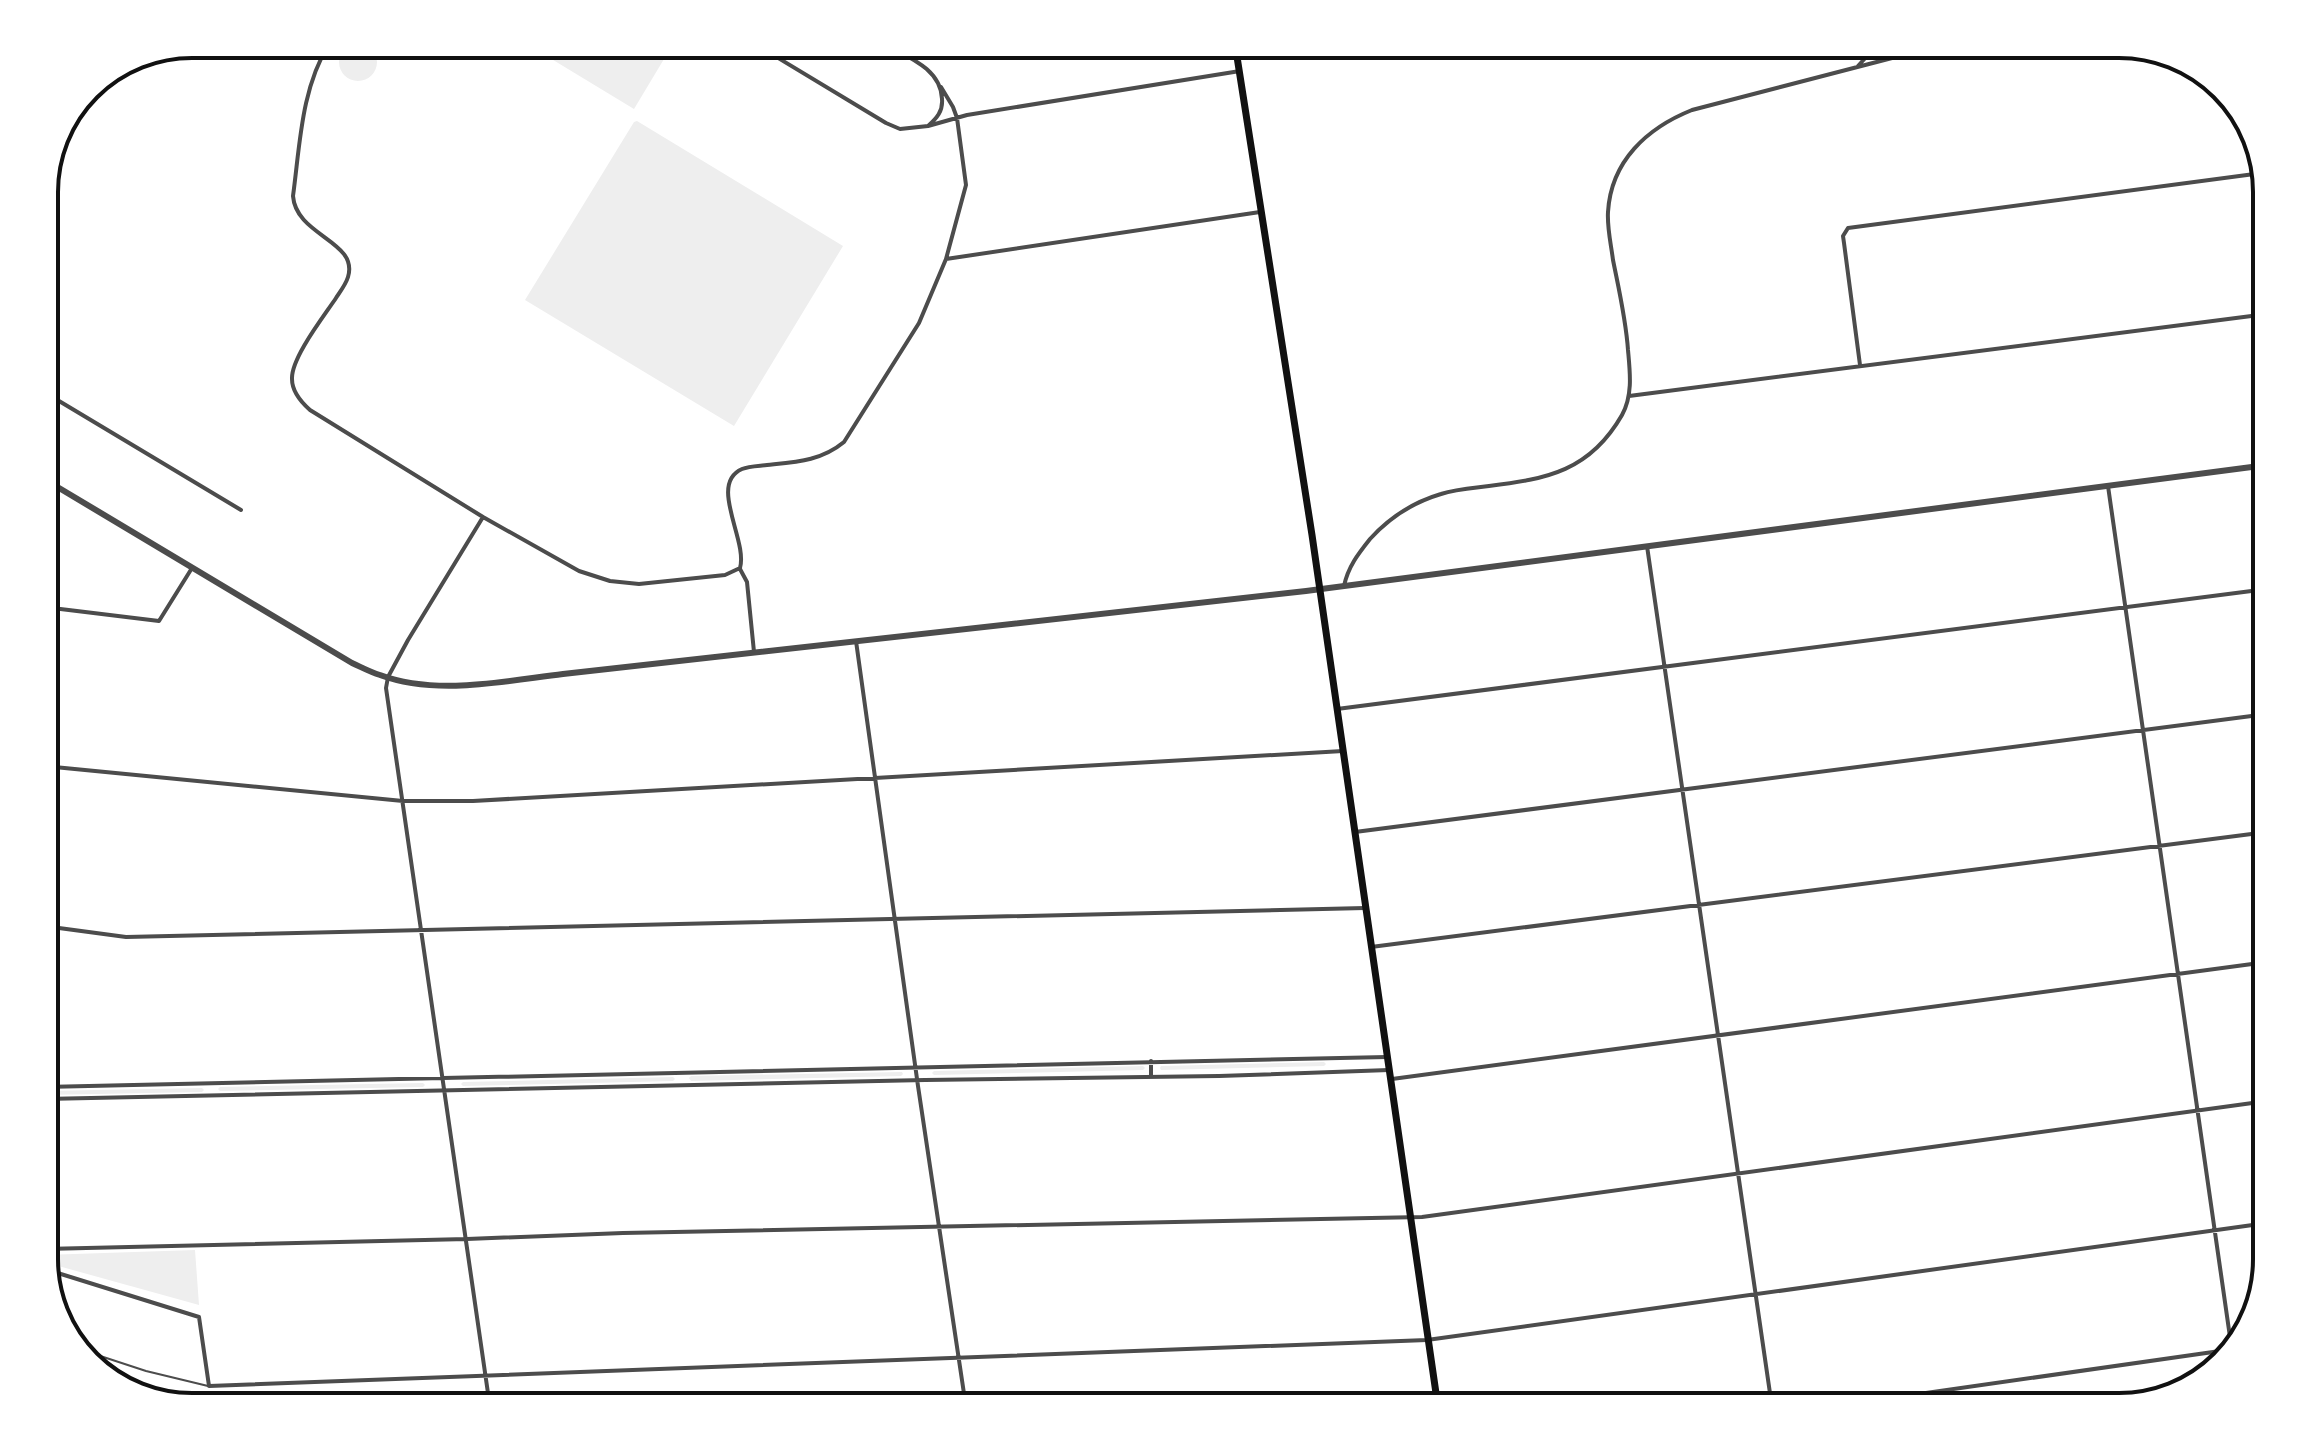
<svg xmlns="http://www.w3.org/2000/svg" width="2311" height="1451" viewBox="0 0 2311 1451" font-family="Helvetica,sans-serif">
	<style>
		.green { fill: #eee }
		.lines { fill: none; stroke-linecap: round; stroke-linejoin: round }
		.service { stroke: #4c4c4c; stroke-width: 2 }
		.minor { stroke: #4c4c4c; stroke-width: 4 }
		.tertiary { stroke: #4c4c4c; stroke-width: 6 }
		.primary { stroke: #111; stroke-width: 7 }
		.rim { fill: none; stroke: #111; stroke-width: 4 }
	</style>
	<rect width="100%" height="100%" fill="#fff"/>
	<path class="green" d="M339 62a19 19 0 1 1 38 0a19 19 0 1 1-38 0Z
		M539 44H673L634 109 535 49Z
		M637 121 843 246 734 426 525 300 634 122Z
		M1324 1062 1326 1064 1324 1066 1161 1070 1160 1068 1161 1066Z
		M1143 1066 1145 1068 1143 1070 934 1075 932 1073 934 1071Z
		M902 1072 903 1074 901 1076 691 1081 689 1078 691 1076Z
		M673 1077 675 1079 673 1081 463 1086 461 1084 463 1082Z
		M423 1083 425 1085 423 1087 220 1091 218 1089 220 1087Z
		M202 1088 204 1090 202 1092 44 1095V1091Z
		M195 1250 199 1305 44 1262V1255Z"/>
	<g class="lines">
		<path class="service" d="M79 1349 146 1371 208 1386"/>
		<path class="minor" d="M329 44C301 89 300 145 293 196 296 236 359 241 348 277 346 284 340 292 336 298 324 316 291 358 292 379 292 391 301 402 310 410L483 517 579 571 610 581 639 584 725 575 740 568
			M755 44 886 123 900 129 928 126C937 118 943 111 942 99 941 69 908 57 885 44
			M1858 66 1878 44
			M928 126 967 115 1240 71
			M946 259 1260 212
			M1860 365 1844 243 1843 236 1848 228 2262 173
			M44 392 241 510
			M1629 396 2267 314
			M2108 486 2232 1351
			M483 517 408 640 388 677 386 688 490 1407
			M1647 546 1772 1407
			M740 568C748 540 708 484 742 469 749 466 759 466 767 465 796 462 821 461 844 442L919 323 946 259 966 185 957 118 953 107 941 87
			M740 569 747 582 754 652
			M1344 586C1348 567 1358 554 1370 539 1389 518 1414 502 1441 494 1456 489 1473 488 1489 486 1547 479 1590 471 1622 415 1633 395 1630 372 1628 350 1626 320 1619 290 1613 260 1611 244 1607 228 1608 212 1611 161 1647 128 1692 110L1946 44
			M44 607 159 621 192 568
			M856 641 918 1086 966 1407
			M1337 709 2267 589
			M44 766 403 801H473L1343 751
			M1355 832 2267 714
			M44 926 126 937 1365 908
			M1371 947 2267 832
			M1151 1061V1076
			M1392 1079 2267 962
			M44 1087 1387 1057
			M44 1099 925 1080 1219 1076 1389 1070
			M44 1249 467 1239 623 1233 1422 1217 2267 1101
			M45 1269 199 1317 209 1386 1427 1340 2267 1223
			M1828 1407 2234 1349"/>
		<path class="tertiary" d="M44 479 352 663C361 667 370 672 380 675 437 696 505 681 563 674L1306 591 2267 465"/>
		<path class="primary" d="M1235 44 1312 535 1438 1407"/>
	</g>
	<path d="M0 0H2311V1451H0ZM192 58H2119A134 134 0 0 1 2253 192V1259A134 134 0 0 1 2119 1393H192A134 134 0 0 1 58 1259V192A134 134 0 0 1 192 58Z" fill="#fff" fill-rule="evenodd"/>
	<path class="rim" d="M192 58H2119A134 134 0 0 1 2253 192V1259A134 134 0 0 1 2119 1393H192A134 134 0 0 1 58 1259V192A134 134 0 0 1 192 58Z"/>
</svg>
